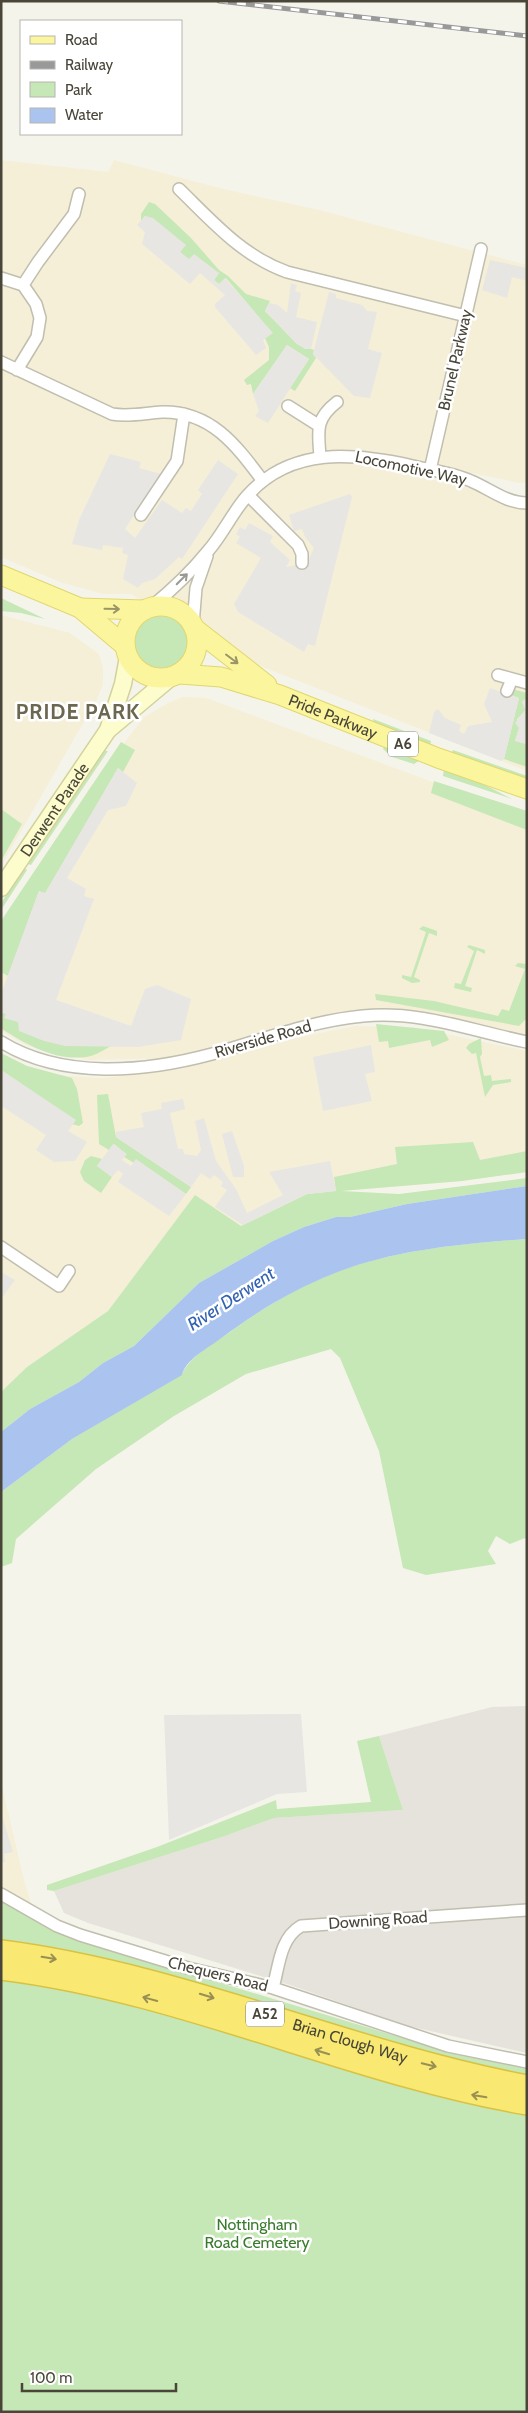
<svg xmlns="http://www.w3.org/2000/svg" width="528" height="2413" viewBox="0 0 528 2413" font-family="Cabin,sans-serif">
	<style>
		.commercial { fill: #f5efd8 }
		.industrial { fill: #e5e3dc }
		.green { fill: #c6e7b6 }
		.parking { fill: #e7e6e2 }
		.water { fill: #aac4ef }
		.lines { fill: none; stroke-linecap: round; stroke-linejoin: round }
		.street-casing { stroke: #c0beae; stroke-width: 14 }
		.secondary-casing { stroke: #d3d19c; stroke-width: 19 }
		.primary-casing { stroke: #e0d76e; stroke-width: 21 }
		.highway-casing { stroke: #d9c241; stroke-width: 24 }
		.street { stroke: #fff; stroke-width: 11 }
		.secondary { stroke: #fdfccd; stroke-width: 16 }
		.primary { stroke: #fbf59e; stroke-width: 19 }
		.highway { stroke: #f9e972; stroke-width: 21 }
		.rail-casing { stroke: #999; stroke-width: 5 }
		.rail { stroke: #fff; stroke-width: 3; stroke-dasharray: 9; stroke-linecap: butt }
		.oneway { stroke: #9b9992 }
		.oneway2 { stroke: #999566 }
		.oneway3 { stroke: #988f53 }
		.labels { text-anchor: middle; dominant-baseline: central; stroke-width: 5; stroke-linejoin: round; paint-order: stroke }
		.shield { fill: #fff; stroke: #807e74; stroke-width: 1 }
		.shield-label { font-size: 15px; font-weight: bold; fill: #494639 }
		.street-label { font-size: 16px; fill: #494639; stroke: #fff }
		.park-label { font-size: 16px; fill: #397a2d; stroke: #fff }
		.water-label { font-size: 18px; font-style: italic; fill: #3462b3; stroke: #fff }
		.district-label { font-size: 21px; font-weight: bold; letter-spacing: 1px; fill: #6c6750; stroke: #fff }
	</style>
	<rect width="100%" height="100%" fill="#f5f4eb"/>
	<path class="commercial" d="M1 160 108 172 114 160 223 189 319 210 527 265V482L519 483 391 456 357 462 487 492 527 508V771L245 660 131 594H103L60 582 1 557Z
		M1 615 70 633 99 654 103 667V684L97 699 1 866Z
		M183 697 206 698 527 817V1034L417 1013H352L182 1058 89 1060 28 1046 1 1031V930L88 790 144 717 170 702Z
		M355 1026 413 1027 527 1051V1172L462 1181 307 1194 241 1226 195 1196 108 1311 27 1367 1 1392V1053L27 1066 57 1075 101 1078 177 1070 305 1036Z
		M1 1782 23 1876 35 1918 11 1904 1 1901Z"/>
	<path class="industrial" d="M527 1706V2053L408 2026 290 1985 88 1923 64 1913 54 1891 225 1836 274 1818 403 1810 379 1736 492 1707Z"/>
	<path class="green" d="M149 202 155 204 191 238 219 270 228 276 246 294 270 301 265 311 297 344 314 350 313 354 316 358 295 391 290 388 309 359 287 345 253 394 251 384 247 385 244 380 269 360V347L265 338 272 333 226 278 219 284 214 280 219 273 189 260 180 252 185 245 145 216 141 221V214Z
		M1 598 45 619 21 613 1 611Z
		M135 642a26 26 0 1 1 52 0a26 26 0 1 1-52 0Z
		M512 689 527 693V698L522 702 526 710 517 719 519 728 515 741 527 744V767L504 759 519 698 511 695Z
		M373 719 431 741 430 746 374 723Z
		M121 742 135 750 123 772 118 768 45 894 39 891 8 976 1 972V921Z
		M384 747 420 760 414 764 392 757 383 749Z
		M453 750 527 776V782L450 756Z
		M105 751H108L31 865 28 864Z
		M444 769 485 785 512 799 443 776Z
		M434 781 527 811V830L431 793Z
		M1 809 22 824 1 861Z
		M24 868 27 870 1 910V903Z
		M423 926 437 931V936L429 933 414 977 420 980V982L412 983 402 978V975L411 977 426 932 419 929Z
		M469 945 485 950V954L477 950 465 986 472 988 471 992 454 988 455 983 461 984 474 951 467 947Z
		M518 963 527 964V1018L519 1026 376 1000 375 994 434 1001 498 1016 502 1009 509 1011 525 969 515 966Z
		M1 1012 6 1014 5 1018 19 1022 65 1046H111C104 1050 94 1056 86 1057 55 1061 27 1045 2 1029Z
		M376 1024 444 1031 449 1040 432 1047 430 1040 389 1048 388 1041 379 1042Z
		M481 1038 482 1054 480 1057 484 1076 491 1075 492 1081 511 1079V1082L493 1085 485 1097 476 1053 472 1054 466 1048 469 1044Z
		M1 1053 27 1066 72 1078 77 1089 83 1123 79 1126 72 1124 75 1120 1 1070Z
		M108 1094 116 1137 191 1187 186 1194 136 1160 134 1163 124 1157 126 1154 114 1144 109 1150 99 1144 97 1095Z
		M473 1142 480 1160 527 1151V1172L462 1181 341 1191 399 1194 527 1178V1186L407 1204 350 1217H336L304 1227 273 1241 199 1283 134 1346 103 1363 79 1382 30 1409 1 1432V1392L27 1367 108 1311 195 1195 241 1226 307 1194 336 1191 334 1177 397 1164 395 1147Z
		M91 1156 102 1159 97 1166 112 1177 101 1193 84 1181 80 1172 85 1160Z
		M527 1239V1541L525 1538 510 1544 496 1536 488 1551 496 1564 426 1575 403 1568 379 1451 340 1358 331 1349 246 1374 174 1416 96 1469 16 1539 12 1563 1 1567V1492L72 1439 182 1374C190 1356 214 1343 230 1332 263 1308 298 1287 336 1272 394 1250 465 1243 527 1239Z
		M379 1736 403 1810 274 1818 225 1836 54 1891 47 1890V1885L157 1847 276 1800 277 1809 371 1802 357 1741Z
		M1 1901 95 1945 429 2046 527 2067V2078C500 2072 472 2067 445 2060 297 2020 154 1960 1 1942Z
		M1 1976 69 1986 527 2111V2412H1Z"/>
	<path class="parking" d="M145 216 153 218 186 245 180 252 189 259 194 254 219 273 214 280 219 284 225 278 273 333 263 340 266 348 256 355 215 307V304L225 295 200 273 190 284 142 244 145 232 137 225Z
		M490 260 527 268V281L512 277 507 298 482 290Z
		M291 283 297 285 295 291 301 293 296 317 317 322 311 349H305L297 344 265 311 269 303 278 305 287 313Z
		M329 292 336 294V298L362 305 367 311 377 312 368 349 382 353 370 398 354 396 313 354Z
		M287 345 309 359 268 423 255 416 259 411 253 394Z
		M110 454 141 462 139 468 161 474 125 529 135 538 162 500 182 513 186 508 191 511 202 494 198 490 218 460 238 474 182 559 179 557 155 579 142 583 138 588 123 579 128 555 122 553 123 548 103 545 102 550 72 544 79 520Z
		M350 494 352 497 315 646 308 644 304 652 238 612 234 604 261 558 236 543 240 537 236 534 240 527 245 530 249 523 273 536 270 542 290 560 286 567 307 563 314 548 305 537 302 529 294 531 289 515Z
		M490 688 519 698 504 759 501 761 429 733 434 712 438 709 445 718 461 725 459 731 464 734 468 726 492 722 484 704Z
		M527 698V744L515 741 519 728 515 723 525 710 522 702Z
		M118 768 137 783 126 806 108 810 67 878 86 889 84 896 94 899 56 1000 131 1026 145 989 157 985 191 999 181 1040 138 1047 65 1046 44 1041 19 1031 18 1022 4 1018 6 1014 1 1012V994L39 891 45 893Z
		M371 1045 375 1072 365 1074 372 1101 323 1111 313 1057Z
		M1 1070 76 1120 68 1131 87 1142 75 1161 54 1162 36 1150 46 1135 1 1106Z
		M183 1099 185 1109 170 1113 178 1149H183L184 1154 197 1156 201 1150 195 1121 204 1118 216 1161 236 1189 247 1213 283 1195 269 1172 330 1161 336 1191 307 1194 243 1225 215 1207 227 1190 221 1186 223 1182 214 1175 210 1179 201 1173 191 1187 116 1137V1132L144 1127 141 1113 162 1109 161 1103Z
		M232 1131 244 1166V1177H233L222 1134Z
		M113 1144 127 1154 122 1160 131 1166 136 1159 186 1194 169 1216 118 1182 123 1174 118 1170 112 1177 97 1166Z
		M1 1272 15 1280 1 1299Z
		M301 1714 307 1792 277 1794 169 1840 164 1715Z
		M1 1812 13 1852 4 1854 5 1862 1 1863Z"/>
	<path class="water" d="M527 1186V1239C466 1243 392 1250 335 1273 294 1289 256 1312 220 1339 208 1348 185 1360 182 1375L72 1439 1 1492V1432L30 1409 79 1382 103 1363 134 1346 199 1283 273 1241 304 1227 336 1217H350L407 1204Z"/>
	<g class="lines">
		<defs>
			<path id="street" d="M179 189C212 221 242 256 287 272L466 316
				M1 278 23 285 36 304 40 318 37 337 17 370
				M23 285 38 262 74 214 79 194
				M1 362 112 414C129 417 145 413 162 412 211 411 236 445 263 481
				M288 406 318 425
				M320 456C318 431 315 419 337 402
				M430 470 481 249
				M248 495 298 545 302 554V563
				M141 515 177 461 184 414
				M151 607C172 590 191 572 208 551 223 534 232 513 247 496 291 446 354 453 413 466 431 470 454 473 471 481 490 489 506 503 527 503
				M193 625 196 588 207 556
				M498 675 527 683
				M507 691 512 679
				M1 1042C63 1080 145 1072 212 1054 262 1040 310 1021 363 1016 419 1010 472 1031 527 1042
				M1 1247 59 1286 69 1271
				M1 1894 57 1926 80 1935 188 1968 273 1988 448 2046 527 2062
				M273 1988C279 1966 280 1938 301 1926L527 1910"/>
			<g id="secondary">
				<path d="M108 730 123 684 128 657"/>
				<path id="s1" d="M1 888 108 730 170 678"/>
			</g>
			<g id="primary">
				<path d="M1 575 80 608 125 646"/>
				<circle cx="161" cy="642" r="36"/>
				<path d="M80 608 144 610"/>
				<path d="M194 628 267 685"/>
				<path id="s2" d="M180 674 221 677 280 695 438 758 527 789"/>
			</g>
			<g id="highway">
				<path id="s3" d="M1 1951C182 1974 348 2052 527 2086"/>
				<path d="M1 1969C182 1991 348 2073 527 2104"/>
			</g>
		</defs>
		<use href="#street" class="street-casing"/>
		<use href="#secondary" class="secondary-casing"/>
		<use href="#primary" class="primary-casing"/>
		<use href="#highway" class="highway-casing"/>
		<use href="#street" class="street"/>
		<use href="#secondary" class="secondary"/>
		<use href="#primary" class="primary"/>
		<use href="#highway" class="highway"/>
		<defs>
			<path id="rail" d="M219 1 527 36"/>
		</defs>
		<use href="#rail" class="rail-casing"/>
		<use href="#rail" class="rail"/>
	</g>
	<defs><path id="oneway-shaft" d="M-6 0H5M1.5-3L5.5 0L1.5 3" fill="none" stroke-width="1.6" stroke-linecap="round" stroke-linejoin="round" transform="scale(1.25)"/></defs>
	<use class="oneway" href="#oneway-shaft" transform="translate(182 579) rotate(-45)"/>
	<g class="oneway2">
		<use href="#oneway-shaft" transform="translate(112 609) rotate(1)"/>
		<use href="#oneway-shaft" transform="translate(232 659) rotate(37)"/>
	</g>
	<g class="oneway3">
		<use href="#oneway-shaft" transform="translate(49 1958) rotate(9)"/>
		<use href="#oneway-shaft" transform="translate(207 1996) rotate(17)"/>
		<use href="#oneway-shaft" transform="translate(150 1999) rotate(-165)"/>
		<use href="#oneway-shaft" transform="translate(322 2052) rotate(-163)"/>
		<use href="#oneway-shaft" transform="translate(429 2065) rotate(14)"/>
		<use href="#oneway-shaft" transform="translate(479 2096) rotate(-170)"/>
	</g>
	<g class="labels">
		<g class="shield">
			<rect x="388" y="731.5" width="30" height="25" rx="4"/>
			<rect x="246" y="2001.5" width="38" height="25" rx="4"/>
		</g>
		<g class="shield-label">
			<text x="403" y="744">A6</text>
			<text x="265" y="2014">A52</text>
		</g>
		<g class="street-label">
			<text transform="translate(455 360) rotate(-77)">Brunel Parkway</text>
			<text transform="translate(411 468) rotate(12)">Locomotive Way</text>
			<text stroke="none"><textPath href="#s2" startOffset="160">Pride Parkway</textPath></text>
			<text stroke="none"><textPath href="#s1" startOffset="95">Derwent Parade</textPath></text>
			<text transform="translate(263 1039) rotate(-16)">Riverside Road</text>
			<text transform="translate(378 1920) rotate(-4)">Downing Road</text>
			<text transform="translate(218 1974) rotate(14)">Chequers Road</text>
			<text stroke="none"><textPath href="#s3" startOffset="361">Brian Clough Way</textPath></text>
		</g>
		<g class="park-label">
			<text x="257" y="2224">Nottingham<tspan x="257" dy="18">Road Cemetery</tspan></text>
		</g>
		<g class="water-label">
			<text transform="translate(231 1299) rotate(-33)">River Derwent</text>
		</g>
		<g class="district-label">
			<text x="78" y="711">PRIDE PARK</text>
		</g>
	</g>
	<rect width="528" height="2413" fill="none" stroke="#494639" stroke-width="5"/>
	<rect x="20" y="20" width="162" height="115" fill="#ffffff" stroke="#b6b5b0"/>
	<rect x="30" y="36" width="25" height="8" fill="#fbf59e" stroke="#b6b5b0"/>
	<text x="65" y="45" font-size="15" fill="#494639">Road</text>
	<rect x="30" y="61" width="25" height="8" fill="#999999" stroke="#b6b5b0"/>
	<text x="65" y="70" font-size="15" fill="#494639">Railway</text>
	<rect x="30" y="82" width="25" height="15" fill="#c6e7b6" stroke="#b6b5b0"/>
	<text x="65" y="95" font-size="15" fill="#494639">Park</text>
	<rect x="30" y="108" width="25" height="15" fill="#aac4ef" stroke="#b6b5b0"/>
	<text x="65" y="120" font-size="15" fill="#494639">Water</text>
	<path d="M22 2383v8h154v-8" fill="none" stroke="#494639" stroke-width="2.5"/>
	<text x="30" y="2383" font-size="15" fill="#494639" stroke="#ffffff" stroke-width="4" paint-order="stroke">100 m</text>
</svg>
